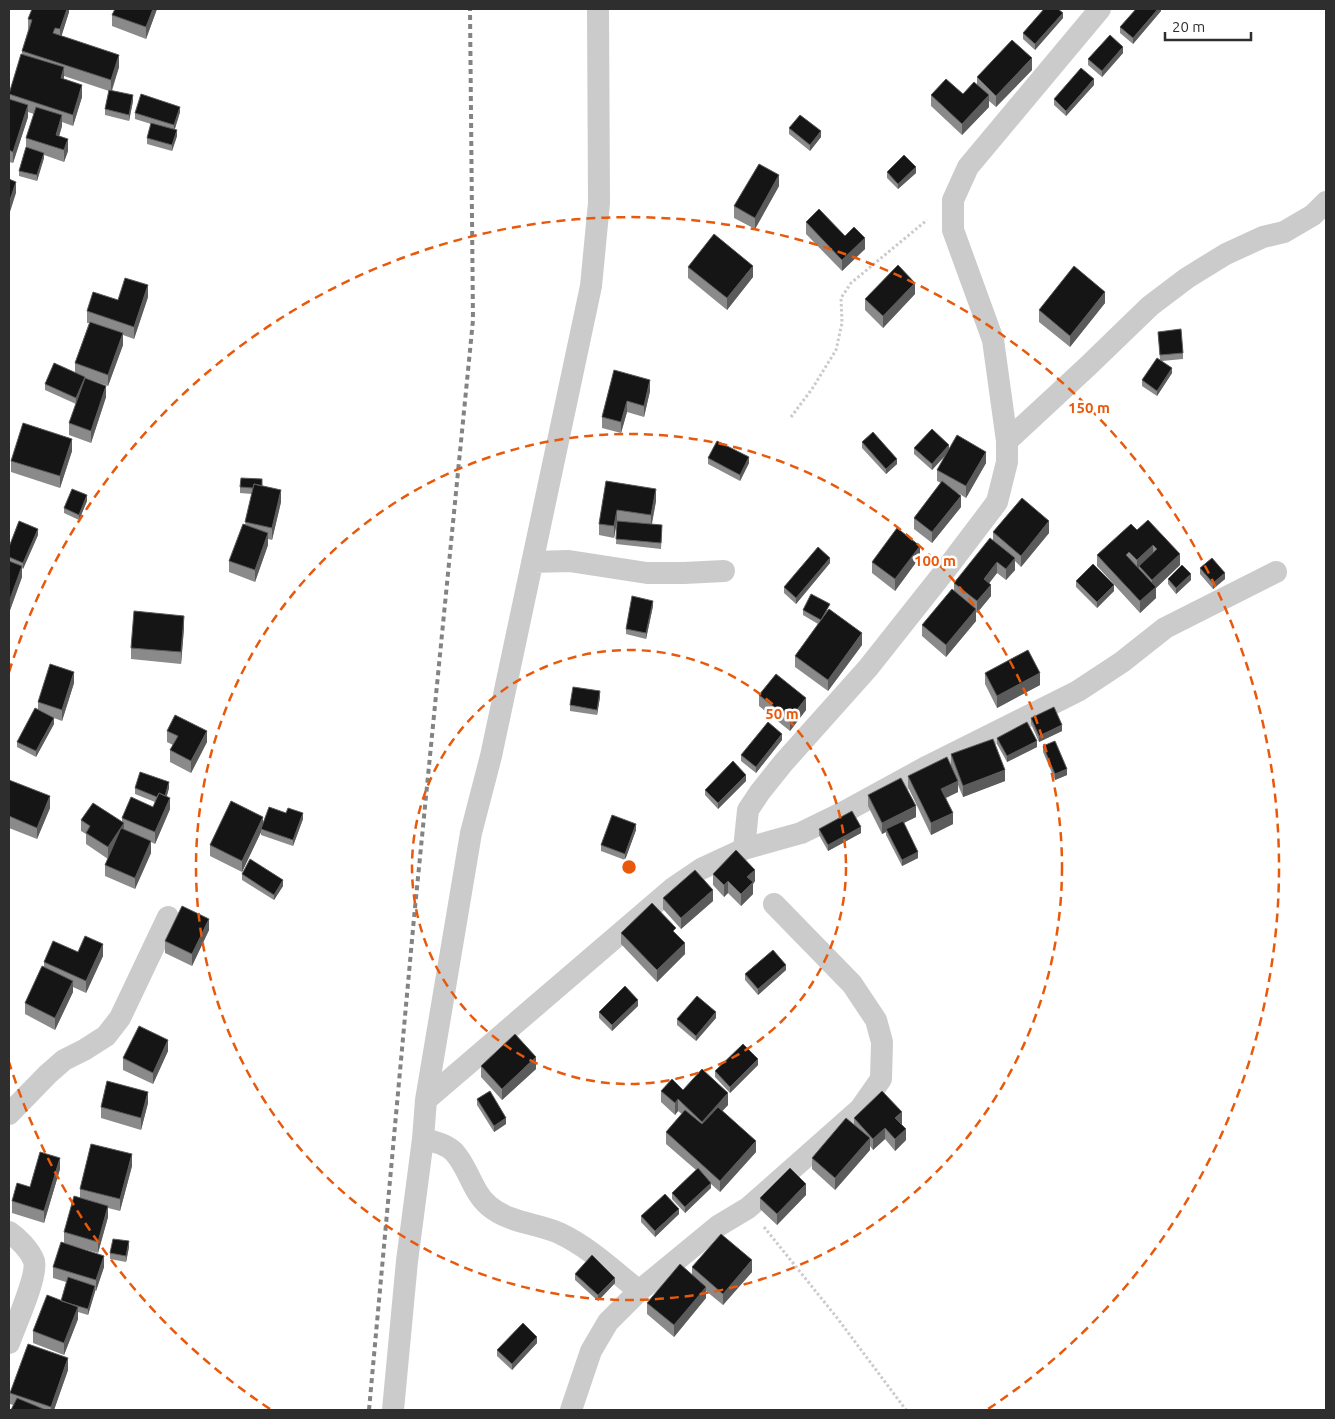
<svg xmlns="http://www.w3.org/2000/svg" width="1335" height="1419" viewBox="0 0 1335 1419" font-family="Ubuntu,sans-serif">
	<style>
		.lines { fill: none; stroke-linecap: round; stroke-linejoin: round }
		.path { stroke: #cbcbcb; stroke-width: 3; stroke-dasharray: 2.5 2.5; stroke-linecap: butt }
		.street { stroke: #cbcbcb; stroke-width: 22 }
		.rail { stroke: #838383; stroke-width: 4; stroke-dasharray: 5 4; stroke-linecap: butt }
		.wall { fill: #8a8a8a }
		.shaded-wall { fill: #5b5b5b }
		.building { fill: #151515; stroke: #5b5b5b }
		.ring { fill: none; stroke: #e8590c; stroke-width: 2.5; stroke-dasharray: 9 6 }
		.centre { fill: #e8590c; stroke: #fff; stroke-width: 2.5 }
		.ring-label { font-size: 15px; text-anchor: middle; font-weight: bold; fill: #e8590c; stroke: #fff; stroke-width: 5; stroke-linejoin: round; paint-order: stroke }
	</style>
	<rect width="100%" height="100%" fill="#fff"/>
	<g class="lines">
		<path class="path" d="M791 417 812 389 836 350 842 323 841 298 851 283 927 220
			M764 1227 838 1319 906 1410"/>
		<path class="street" d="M1007 441 1088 366 1150 306 1187 278 1226 254 1263 237 1284 232 1313 215 1326 202
			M532 562 569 561 647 573H684L724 571
			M744 849 748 810 760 792 784 762 868 668 944 572 997 502 1007 462V441L993 340 953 230V200L968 167 1100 9
			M426 1100 673 888 701 869 744 849 801 833 844 812 928 766 1078 691 1122 662 1165 628 1276 572
			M9 1114 48 1074 64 1060 84 1050 106 1036 120 1018 168 917
			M423 1139C434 1141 446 1144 454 1152 469 1168 472 1192 489 1206 509 1223 536 1223 559 1233 589 1247 614 1271 639 1291
			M9 1232C18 1238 30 1250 34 1261 38 1276 15 1326 9 1343
			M393 1410 407 1261 423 1139 426 1100 471 833 491 756 591 286 599 203 598 9
			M571 1410 591 1351 608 1322 639 1291 718 1226 748 1208 860 1109 881 1079 882 1042 876 1020 852 984 774 904"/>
		<path class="rail" d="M369 1410 414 918 473 320 470 9"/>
	</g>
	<path class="wall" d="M69 9V12L61 36 119 67 112 91 133 101 129 121 105 115V109L109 91 64 76V79L82 97 73 126 62 122V126L59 136 68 151 64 162 44 155V158L37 181 19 176V171L26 148V138L34 114 28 112V117L13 163 9 162V93L22 54V51L28 30V19Z
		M115 9H157L146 39 112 26V15Z
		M1161 9V11L1133 44 1120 33V27Z
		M1063 18 1035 50 1023 39V33Z
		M1123 53 1102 77 1088 65V59Z
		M1032 70 996 107 989 101V107L962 135 931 106V95L963 94 977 84V77Z
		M1094 85 1066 116 1054 105V99Z
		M180 112 175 129 177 136 172 151 147 144V138L151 124 135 119V113Z
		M789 128 821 137 810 151 789 134Z
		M887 172 916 173 898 189 887 178Z
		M779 186 755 229 734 218V206Z
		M806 222 845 236 865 249 842 271 806 234Z
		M688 267 753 277 727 310 688 278Z
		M915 294 883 328 865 310V299Z
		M148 297 134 339 123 335V345L108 386 85 378 106 397 91 443 69 435V423L76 404 45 390V384L75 373V363L89 323H87V311L118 300Z
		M1105 303 1070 347 1039 322V310Z
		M1158 332 1183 353V359L1162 361 1172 373 1157 396 1142 386V380L1160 360Z
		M614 370 650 391 644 417 627 412 621 433 602 428V417Z
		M862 442 897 464 886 474 862 448Z
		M914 448H949L986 463 966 498 958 493 961 507 932 543 914 529V518L941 483 937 481V470L945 456 932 470 914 454Z
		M72 451 60 488 11 472V461Z
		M708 458 749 463 740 481 708 464Z
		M606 481 656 501 652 524 662 531 661 549 616 544 617 521 614 538 599 535V524Z
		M262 486 281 502 272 540 268 539V545L255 582 229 572V561L245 525 252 494 240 493V487Z
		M87 501 79 520 64 513V508Z
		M1137 530 1180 565 1156 588V598L1140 613 1097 566V555Z
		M993 532 1049 533 1021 567 1015 561V570L1006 580 997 573 989 583 991 596 977 613 976 612V621L946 657 922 636V625L954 590V583L993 541Z
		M38 535 23 569 22 568V577L9 613V547Z
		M920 557 895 591 872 573V562Z
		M830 563 796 604 784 593V587Z
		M1200 568 1225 579 1213 589 1200 574Z
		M1168 579 1191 580 1176 594 1168 584Z
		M1076 581 1114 591 1097 608 1076 587Z
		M653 606 646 639 626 634V629Z
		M803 610H830L862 645 828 691 795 667V656L818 624 803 615Z
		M184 628 181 664 131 659V648Z
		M985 673 1040 685 997 708 985 684Z
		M74 683 62 721 54 718V724L36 757 17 747V742L38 709V702Z
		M759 695 806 710 790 731 759 706Z
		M600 697 597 715 570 711V705Z
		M1031 718 1062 731 1039 742 1031 724Z
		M167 731 207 742 191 773 170 762V750L173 745 167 742Z
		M997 738 1037 747 1007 762 997 744Z
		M782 740 756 773 741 761V755Z
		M1043 746 1067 775 1055 780 1043 752Z
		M951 754 1005 781 963 797 958 785V792L946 798 953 824 931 835 908 787V776L951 766Z
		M9 780 50 808 37 839 9 828Z
		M746 781 718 809 705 795V790Z
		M135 788H169L167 796 170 809 155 844 151 842V853L135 889 105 876V865L108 859 86 844V834L81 831V820L122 822V818L153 807 155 802 135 794Z
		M868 795 916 817 904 823 918 858 902 866 886 835V832L882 834 868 806Z
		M303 819 293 846 261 835V832L242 872 210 856V845L263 824Z
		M819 829 861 833 828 851 819 835Z
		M636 830 625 860 601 851V845Z
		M242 874 283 886 274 900 242 880Z
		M713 874 755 881 753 884V894L741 906 728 893 724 897 713 885Z
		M663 898 713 901 681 929 663 909Z
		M209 930 192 966 165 953V941Z
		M621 933 685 954 657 982 621 944Z
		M78 952 103 956 86 993 73 987V992L55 1030 25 1014V1003L44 967V962Z
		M786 970 758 995 745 980V974Z
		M638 1006 612 1031 599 1018V1012Z
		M716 1018 696 1041 677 1025V1019Z
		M168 1051 153 1084 123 1070V1058Z
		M758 1065 730 1093 715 1077V1071Z
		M481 1066 536 1069 502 1100 481 1077Z
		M661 1091 728 1105 722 1111 756 1152 720 1192 711 1184V1188L685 1213 672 1199V1193L696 1170 666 1144V1132L682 1114 678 1111 675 1115 661 1102Z
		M477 1099 506 1124 494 1132 477 1105Z
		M148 1103 141 1130 101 1118V1107Z
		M854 1118 902 1124H901L906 1140 895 1151 885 1139 873 1150 870 1146V1150L835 1190 812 1169V1158L854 1124Z
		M132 1166 120 1211 108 1208V1217L98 1253 73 1246 104 1267 96 1291H95L88 1315 78 1312V1319L64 1355 33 1343V1331L61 1301 66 1282 53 1278V1267L64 1243V1232L80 1198V1189Z
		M60 1169 44 1223 12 1213V1201L30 1187Z
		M806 1195 777 1225 760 1209V1198Z
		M679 1214 655 1237 641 1222V1216Z
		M129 1247 126 1262 110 1259V1253Z
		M692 1267 752 1272 723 1305 706 1291V1298L674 1337 647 1314V1303L692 1275Z
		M575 1274 615 1283 598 1301 575 1280Z
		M537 1343 512 1370 497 1356V1350Z
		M68 1370 54 1410H11L13 1405 10 1404V1393Z"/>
	<path class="shaded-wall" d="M67 9H69V12L60 41V29Z
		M153 9H157L146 39V27Z
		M1158 9H1161V11L1133 44V38Z
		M1063 13V18L1035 50V44Z
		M1123 47V53L1102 77V71Z
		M119 55V67L111 92V80Z
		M1032 58V70L996 107V96Z
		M64 67V79L61 90V78Z
		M1094 79V85L1066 116V111Z
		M82 85V97L73 126V115Z
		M133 95V101L129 121V115Z
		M989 95V107L962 135V124Z
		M28 105V117L13 163V152Z
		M180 107V112L174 131V125Z
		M62 115V126L56 147V135Z
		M177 130V136L172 151V145Z
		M821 131V137L810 151V145Z
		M68 139V151L64 162V150Z
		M44 153V158L37 181V175Z
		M916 167V173L898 189V184Z
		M779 175V186L755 229V218Z
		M16 182V193L9 215V203Z
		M865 238V249L842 271V260Z
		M753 266V277L727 310V298Z
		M915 283V294L883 328V316Z
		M148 285V297L134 339V327Z
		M1105 292V303L1070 347V336Z
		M123 333V345L108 386V375Z
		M1172 368V373L1157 396V391Z
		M85 377V383L76 404V398Z
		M650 380V391L644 417V406Z
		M106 386V397L91 443V431Z
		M627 401V412L621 433V422Z
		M72 439V451L60 488V476Z
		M949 445V451L932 470V464Z
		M986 452V463L966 498V486Z
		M749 457V463L740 481V475Z
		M897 459V464L886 474V469Z
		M656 489V501L651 527V515Z
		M281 490V502L272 540V528Z
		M87 495V501L79 520V515Z
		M961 496V507L932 543V532Z
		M617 510V521L614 538V526Z
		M1049 521V533L1021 567V556Z
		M38 529V535L23 569V563Z
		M268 533V545L255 582V570Z
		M1153 545V557L1139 566V570L1137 572V560Z
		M920 546V557L895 591V579Z
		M1180 554V565L1156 588V598L1140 613V601L1152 590V580Z
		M830 558V563L796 604V598Z
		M1015 558V570L1006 580V569Z
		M997 562V573L984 590V579Z
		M22 566V577L9 613V602Z
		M1225 573V579L1213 589V583Z
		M1191 574V580L1176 594V588Z
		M991 585V596L977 613V601Z
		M1114 585V591L1097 608V602Z
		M653 601V606L646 639V633Z
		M976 609V621L946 657V645Z
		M184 616V628L181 664V652Z
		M862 633V645L828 691V680Z
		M74 672V683L62 721V710Z
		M1040 673V685L997 708V696Z
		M600 691V697L597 715V710Z
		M806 698V710L790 731V719Z
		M54 718V724L36 757V751Z
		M1062 725V731L1039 742V736Z
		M207 731V742L191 773V761Z
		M782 734V740L756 773V767Z
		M1037 741V747L1007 762V756Z
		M1067 769V775L1055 780V774Z
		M1005 770V781L963 797V786Z
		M746 775V781L718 809V803Z
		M958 781V792L941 800V789Z
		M169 782V788L164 805V799Z
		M50 796V808L37 839V828Z
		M170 798V809L155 844V832Z
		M916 806V817L887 831 886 829V832L882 834V823Z
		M303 813V819L293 846V840Z
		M953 813V824L931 835V823Z
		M263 817V828L261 829V832L242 872V861Z
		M124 823V835L108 859V847Z
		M636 824V830L625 860V854Z
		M861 827V833L828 851V845Z
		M151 841V853L135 889V878Z
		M918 852V858L902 866V860Z
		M755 870V881L753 884V894L741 906V894L747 877Z
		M283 880V886L274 900V895Z
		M728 881V893L724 897V885Z
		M713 890V901L681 929V918Z
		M209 919V930L192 966V954Z
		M685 943V954L657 982V970Z
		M103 944V956L86 993V981Z
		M786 965V970L758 995V989Z
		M73 981V992L55 1030V1018Z
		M638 1000V1006L612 1031V1025Z
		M716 1012V1018L696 1041V1036Z
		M168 1040V1051L153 1084V1073Z
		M536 1057V1069L502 1100V1089Z
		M758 1059V1065L730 1093V1087Z
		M148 1092V1103L141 1130V1118Z
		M728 1093V1105L702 1133V1122Z
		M678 1099V1111L675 1115V1103Z
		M902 1112V1124L895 1129V1118Z
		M506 1118V1124L494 1132V1126Z
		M885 1128V1139L873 1150V1139Z
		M906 1129V1140L895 1151V1139Z
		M870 1138V1150L835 1190V1178Z
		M756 1141V1152L720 1192V1181Z
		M132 1154V1166L120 1211V1199Z
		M60 1158V1169L44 1223V1211Z
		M711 1183V1188L685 1213V1207Z
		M806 1184V1195L777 1225V1214Z
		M108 1206V1217L98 1253V1242Z
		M679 1209V1214L655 1237V1231Z
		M129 1241V1247L126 1262V1256Z
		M104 1256V1267L96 1291V1280Z
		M752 1260V1272L723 1305V1294Z
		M615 1278V1283L598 1301V1295Z
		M95 1286V1292L88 1315V1309Z
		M706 1287V1298L674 1337V1325Z
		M78 1307V1319L64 1355V1343Z
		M537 1337V1343L512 1370V1364Z
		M68 1358V1370L54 1410H51V1407Z"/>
	<path class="building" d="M32 9H67L60 29 55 28 53 33 119 55 111 80 22 51 32 20 28 19Z
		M115 9H153L146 27 112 15Z
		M1044 9H1058L1063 13 1035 44 1023 33Z
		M1136 9H1158L1133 38 1120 27Z
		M1110 35 1123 47 1102 71 1088 59Z
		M1012 40 1032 58 996 96 977 77Z
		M21 54 64 67 61 78 82 85 73 115 9 94Z
		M1081 68 1094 79 1066 111 1054 99Z
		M946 79 963 94 974 82 989 95 962 124 931 95Z
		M109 90 133 95 129 115 105 109Z
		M141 94 180 107 174 125 135 113Z
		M9 99 28 105 13 152 9 150Z
		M36 107 62 115 56 135 68 139 64 150 26 138Z
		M800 115 821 131 810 145 789 128Z
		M151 123 177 130 172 145 147 138Z
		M26 147 44 153 37 175 19 171Z
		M904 155 916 167 898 184 887 172Z
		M759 164 779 175 755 218 734 206Z
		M9 179 16 182 9 203Z
		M819 209 845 236 854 227 865 238 842 260 806 222Z
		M714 234 753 266 727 298 688 267Z
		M898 265 915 283 883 316 865 299Z
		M1074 266 1105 292 1070 336 1039 310Z
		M125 278 148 285 134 327 87 311 93 292 118 300Z
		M90 322 123 333 108 375 75 363Z
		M1181 329 1183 353 1160 355 1158 332Z
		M1157 358 1172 368 1157 391 1142 380Z
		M54 363 85 377 76 398 45 384Z
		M614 370 650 380 644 406 627 401 621 422 602 417Z
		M85 378 106 386 91 431 69 423Z
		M23 423 72 439 60 476 11 461Z
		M932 429 949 445 932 464 914 448Z
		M873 432 897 459 886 469 862 442Z
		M957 435 986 452 966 486 937 470Z
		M717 441 749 457 740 475 708 458Z
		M241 478 262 479V486L254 484 253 488 240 487Z
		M606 481 656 489 651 515 617 510 614 526 599 524Z
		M942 481 961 496 932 532 914 518Z
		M254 484 281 490 272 528 245 522Z
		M72 489 87 495 79 515 64 508Z
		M1022 498 1049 521 1021 556 993 532Z
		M1148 520 1180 554 1152 580 1139 566 1157 549 1153 545 1137 560 1129 552 1126 555 1156 587 1140 601 1097 555 1131 524 1137 530Z
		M19 521 38 529 23 563 9 557V547Z
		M617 521 662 525 661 543 616 539Z
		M243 524 268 533 255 570 229 561Z
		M897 528 920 546 895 579 872 562Z
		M990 538 1015 558 1006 569 997 562 984 579 991 585 977 601 954 583Z
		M818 547 830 558 796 598 784 587Z
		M1212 558 1225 573 1213 583 1200 568Z
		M9 561 22 566 9 602Z
		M1093 564 1114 585 1097 602 1076 581Z
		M1182 565 1191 574 1176 588 1168 579Z
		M952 589 976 609 946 645 922 625Z
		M811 594 830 604 821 620 803 610Z
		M632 596 653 601 646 633 626 629Z
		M829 609 862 633 828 680 795 656Z
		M134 611 184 616 181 652 131 648Z
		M1028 650 1040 673 997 696 985 673Z
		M50 664 74 672 62 710 38 702Z
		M776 674 806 698 790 719 759 695Z
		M573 687 600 691 597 710 570 705Z
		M1054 707 1062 725 1039 736 1031 718Z
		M35 708 54 718 36 751 17 742Z
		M175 715 207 731 191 761 170 750 178 736 167 731Z
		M768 722 782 734 756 767 741 755Z
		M1027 722 1037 741 1007 756 997 738Z
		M993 739 1005 770 963 786 951 754Z
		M1055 741 1067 769 1055 774 1043 746Z
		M947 757 958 781 941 789 953 813 931 823 908 776Z
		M733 761 746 775 718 803 705 790Z
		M140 772 169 782 165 796 159 793 157 797 135 788Z
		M901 778 916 806 882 823 868 795Z
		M9 780 50 796 37 828 9 816Z
		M159 793 170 798 155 832 122 818 131 797 153 807Z
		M231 801 263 817 242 861 210 845Z
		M93 803 124 823 108 847 86 833 90 826 81 820Z
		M269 807 286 813 288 808 303 813 293 840 261 829Z
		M852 811 861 827 828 845 819 829Z
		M612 815 636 824 625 854 601 845Z
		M903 821 918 852 902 860 886 829Z
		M121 828 151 841 135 878 105 865Z
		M736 850 755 870 747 877 753 882 741 894 728 881 724 885 713 874Z
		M250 859 283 880 274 895 242 874Z
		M695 870 713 890 681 918 663 898Z
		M652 903 676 928 673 931 685 943 657 970 621 933Z
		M182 906 209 919 192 954 165 941Z
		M85 936 103 944 86 981 44 962 53 941 78 952Z
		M773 950 786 965 758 989 745 974Z
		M42 966 73 981 55 1018 25 1003Z
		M625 986 638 1000 612 1025 599 1012Z
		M697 996 716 1012 696 1036 677 1019Z
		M139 1026 168 1040 153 1073 123 1058Z
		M515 1034 536 1057 502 1089 481 1066Z
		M743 1044 758 1059 730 1087 715 1071Z
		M702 1069 728 1093 702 1122 678 1099 675 1103 661 1091 672 1079 683 1090Z
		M107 1081 148 1092 141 1118 101 1107Z
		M490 1091 506 1118 494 1126 477 1099Z
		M882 1091 902 1112 895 1118 906 1129 895 1139 885 1128 873 1139 854 1118Z
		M718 1107 756 1141 720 1181 666 1132 685 1110 702 1124Z
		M846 1118 870 1138 835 1178 812 1158Z
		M91 1144 132 1154 120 1199 80 1189Z
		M40 1152 60 1158 44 1211 12 1201 17 1183 30 1187Z
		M698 1168 711 1183 685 1207 672 1193Z
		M790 1168 806 1184 777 1214 760 1198Z
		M665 1194 679 1209 655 1231 641 1216Z
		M74 1196 108 1206 98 1242 64 1232Z
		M721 1234 752 1260 723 1294 692 1267Z
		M113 1239 129 1241 126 1256 110 1253Z
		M61 1242 104 1256 96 1280 53 1267Z
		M592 1255 615 1278 598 1295 575 1274Z
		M680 1264 706 1287 674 1325 647 1303Z
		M68 1277 95 1286 88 1309 61 1301Z
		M47 1295 78 1307 64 1343 33 1331Z
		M523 1323 537 1337 512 1364 497 1350Z
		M28 1344 68 1358 51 1407 10 1393Z
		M17 1398 46 1410H11Z"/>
	<g class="ring">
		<circle cx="629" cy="867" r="217"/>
		<circle cx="629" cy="867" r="433"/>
		<path d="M270 1409A650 650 0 0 1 9 1062M9 672A650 650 0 1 1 988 1409"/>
	</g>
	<circle cx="629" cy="867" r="8" class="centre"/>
	<g class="ring-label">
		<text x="1089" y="413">150 m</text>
		<text x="935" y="566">100 m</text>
		<text x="782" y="719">50 m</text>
	</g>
	<rect width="1335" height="1419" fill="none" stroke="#2e2e2e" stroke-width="20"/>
	<path d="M1165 32v8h86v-8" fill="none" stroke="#2e2e2e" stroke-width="2.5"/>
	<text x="1172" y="32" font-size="15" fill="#2e2e2e" stroke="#ffffff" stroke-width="4" paint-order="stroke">20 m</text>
</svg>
